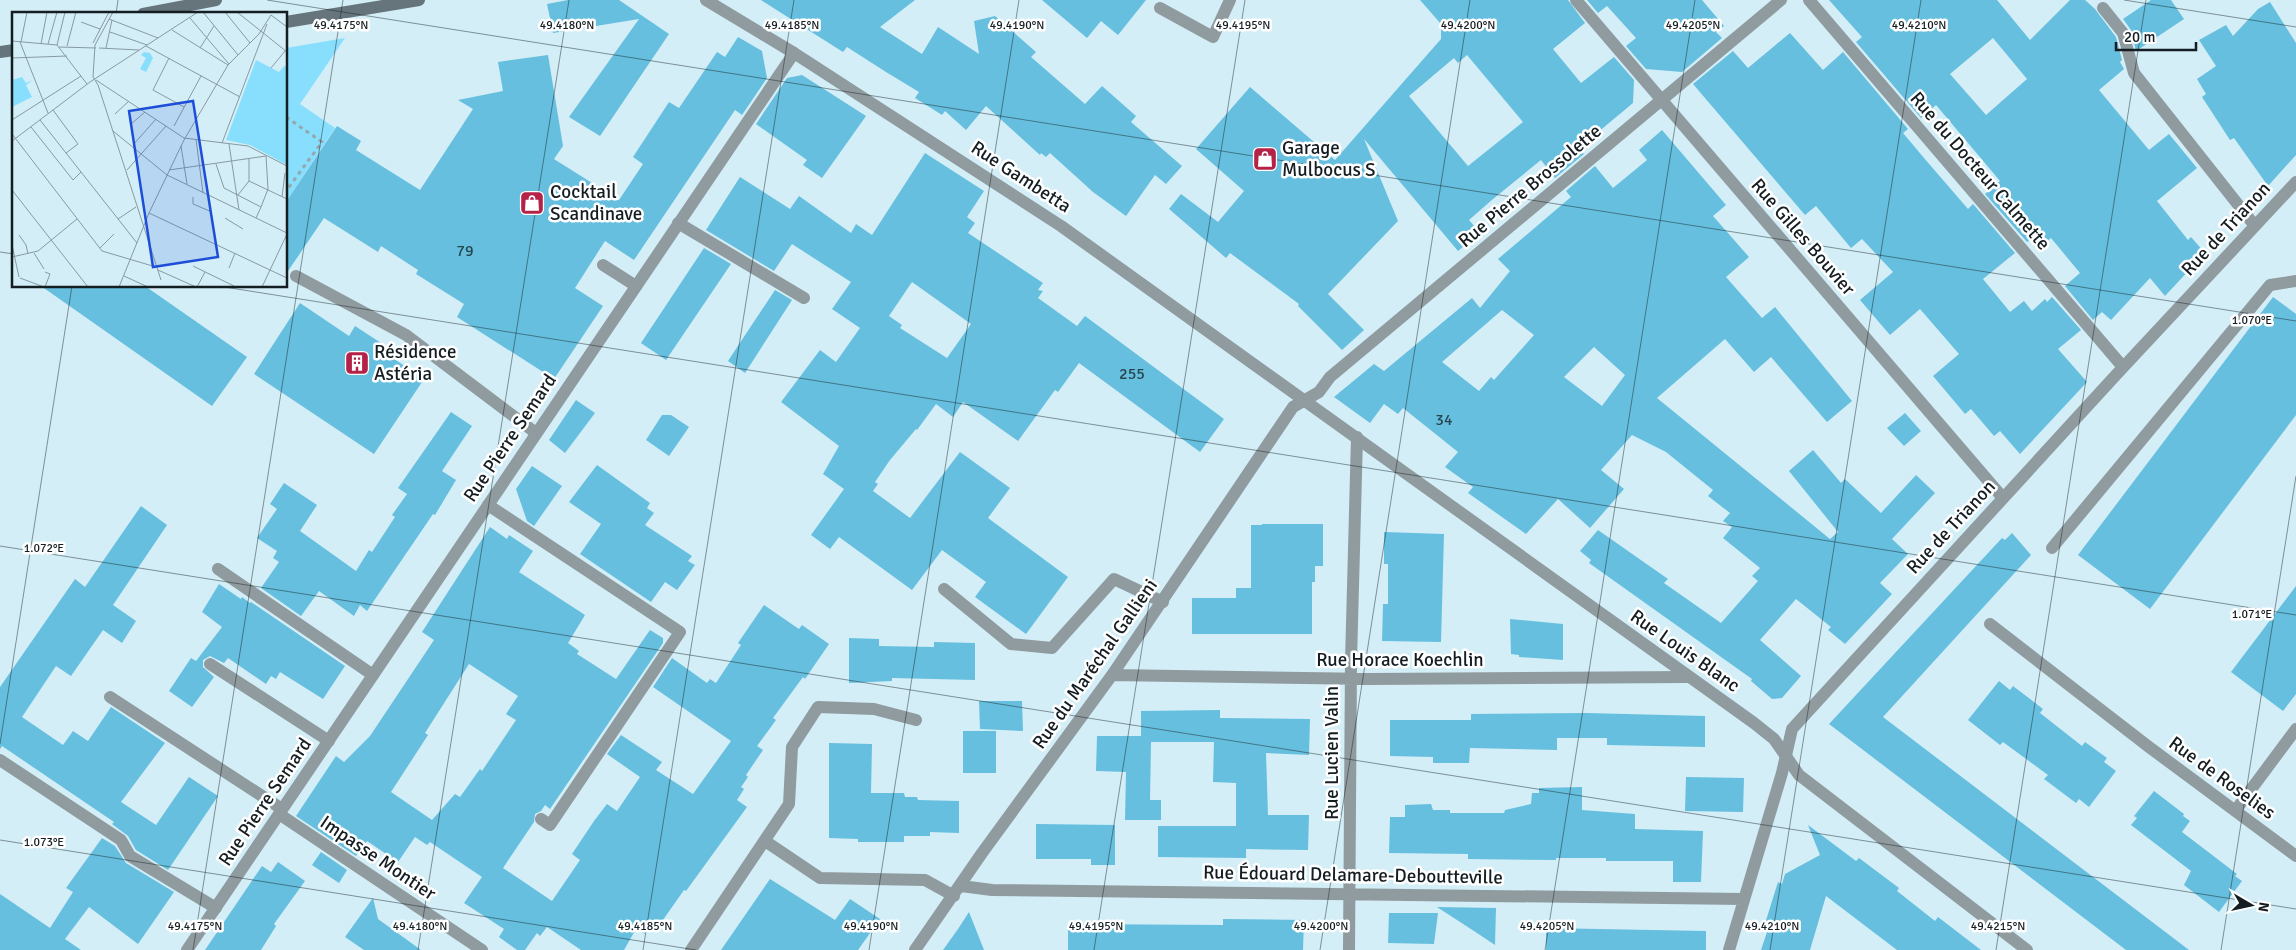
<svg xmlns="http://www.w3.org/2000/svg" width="2296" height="950" viewBox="0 0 2296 950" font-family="Signika,sans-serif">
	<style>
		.green { fill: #88dffd }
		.building { fill: #66bfde; fill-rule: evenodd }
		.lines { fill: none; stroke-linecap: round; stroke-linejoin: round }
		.path { stroke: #93a8af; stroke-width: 3; stroke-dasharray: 4 4; stroke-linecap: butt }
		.service { stroke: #909b9f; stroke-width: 12 }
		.minor { stroke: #909b9f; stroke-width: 12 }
		.tertiary { stroke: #909b9f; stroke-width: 12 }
		.secondary { stroke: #66757b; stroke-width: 12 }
		.ticks { fill: none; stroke: #141d21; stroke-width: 1; stroke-opacity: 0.45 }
		.labels { text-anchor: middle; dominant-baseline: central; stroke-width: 5; stroke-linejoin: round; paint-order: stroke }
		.number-label { font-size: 16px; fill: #284650 }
		.poi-label { font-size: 19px; fill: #141d21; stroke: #fff; text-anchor: start }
		.street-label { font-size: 19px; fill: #141d21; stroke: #fff }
		.inset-road { fill: none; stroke: #879aa1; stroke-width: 1 }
		.view { fill: #1d4ed8; fill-opacity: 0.15; stroke: #1d4ed8; stroke-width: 2.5 }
		.inset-edge { fill: none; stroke: #141d21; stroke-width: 2.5 }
		.ticks-label { font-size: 12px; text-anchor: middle; fill: #141d21; stroke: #fff; stroke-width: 5; stroke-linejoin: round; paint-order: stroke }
	</style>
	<rect width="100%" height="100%" fill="#d3eef7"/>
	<path class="green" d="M345 38 300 104 335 128 286 202V48Z"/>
	<path class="building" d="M568 0H619L669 34 600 136 569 117 639 19 553 33 547 4Z
		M761 0H915L880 27 922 54 938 27 979 54 974 21 995 16 1036 52 1031 57 1085 104 1102 86 1136 116 1131 122 1182 166 1166 184 1155 175 1126 216 1093 192 1050 153 1046 157 1041 153 1040 155 986 106 966 130 945 111 942 115 915 98 919 92 886 72 847 47 843 52Z
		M1042 0H1146L1118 35 1101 21 1087 38Z
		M1420 0H1568L1585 23 1553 49 1581 83 1614 57 1634 80 1633 103 1579 148 1584 154 1555 178 1541 160 1493 199 1469 220 1480 233 1458 251 1364 139 1398 221 1328 294 1364 330 1342 350 1298 306 1299 304 1230 253 1226 258 1169 209 1181 194 1218 222 1244 191 1196 149 1250 87 1335 160 1441 39V24ZM1467 55 1523 122 1468 166 1409 96 1454 58 1458 63Z
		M1587 0H1702L1724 26 1716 32 1722 38 1682 72 1646 69 1626 46 1636 38 1607 6 1598 13Z
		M1829 0H1997L2030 40 2070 0H2085L2095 9 2116 37 2122 60 2120 62 2124 69 2099 90 2149 150 2169 134 2197 168 2157 201 2188 240 2191 237 2205 253 2165 296 2150 278 2111 320 2102 312 2093 320 2065 286 2080 273 2051 238 2046 242 2039 233 2027 242 1985 194 2000 181 1936 105 1921 118 1856 42 1862 37ZM1993 38 2027 79 1986 115 1950 74Z
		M2151 0H2171L2184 19 2136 51 2131 30 2123 19Z
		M2270 2 2296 43V155L2268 186 2234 138 2230 140 2202 97 2206 94 2197 79 2216 66 2199 40 2226 25 2233 36 2258 9Z
		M1790 33 1823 70 1843 52 1908 129 1903 133 1924 158 1968 209 1973 204 2015 253 1983 279 2010 312 2024 301 2032 311 2045 299 2047 302 2052 297 2081 330 2058 349 2087 382 2020 454 2000 431 1994 436 1971 409 1965 414 1933 376 1959 354 1920 309 1890 335 1860 300 1893 272 1862 239 1851 248 1816 206 1805 215 1693 84 1733 51 1748 68Z
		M738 37 762 51 767 78 742 115 735 110 634 260 605 241 575 288 603 306 554 379 457 317 464 304 416 274 418 270 381 246 378 252 324 218 286 274V202L337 126 361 141 356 150 420 190 473 109 458 100 503 91 498 62 548 55 563 146 554 159 619 200 643 164 633 157 669 102 679 108 717 52 725 57Z
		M802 75 866 116 822 178 803 165 807 160 756 124 787 78Z
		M1662 130 1726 205 1713 216 1749 257 1726 277 1762 318 1775 307 1852 401 1827 422 1771 357 1754 372 1725 339 1657 398 1830 539 1838 532 1789 471 1813 450 1841 483 1845 479 1881 513 1916 475 1935 493 1892 539 1908 554 1880 583 1892 594 1845 644 1828 630 1831 627 1796 599 1760 640 1801 676 1782 698 1772 699 1751 681 1752 679 1589 563 1591 560 1580 551 1598 530 1668 579 1664 583 1721 623 1758 581 1752 576 1760 568 1723 538 1732 527 1723 521 1730 513 1708 496 1713 490 1666 452 1632 435 1601 470 1624 489 1590 528 1558 499 1526 534 1468 493 1473 487 1445 467 1458 452 1403 408 1398 414 1384 404 1370 423 1334 397 1374 364 1384 371 1472 298 1480 308 1510 271 1498 259 1571 197 1566 191 1595 166 1613 188 1647 160 1639 150ZM1502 310 1534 335 1494 380 1491 377 1479 391 1442 362ZM1594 347 1625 375 1602 406 1564 377Z
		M925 153 984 191 967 217 975 223 968 233 1043 283 1038 290 1043 291 1038 298 1077 326 1085 316 1224 419 1200 452 1079 363 1058 392 1055 390 1018 441 963 402 953 417 936 404 917 430 916 429 890 460 875 482 878 484 873 491 910 518 960 452 1010 488 988 518 1068 577 1026 634 975 597 986 582 942 550 912 590 839 537 830 549 811 535 844 489 823 474 839 446 781 402 820 350 836 362 860 328 832 309 851 282 792 244 774 271 706 230 740 177 790 209 799 196 851 233 856 224 872 235ZM912 282 971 324 947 358 900 328 902 325 889 316Z
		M704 248 731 264 666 360 641 343Z
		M41 286H145L247 357 212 406Z
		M775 290 792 300 745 373 728 361Z
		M2273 297 2296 314V415L2150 609 2078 555Z
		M300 303 349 336 355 326 381 343 378 348 424 379 374 454 254 374Z
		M576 400 595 413 565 453 549 440Z
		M451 412 472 426 442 471 456 480 435 515 433 514 367 611 360 605 354 616 319 591 301 616 261 588 279 562 273 558 277 551 257 538 277 509 270 504 284 483 317 505 300 531 356 571 369 550 372 552 395 517 392 515 407 494 398 488Z
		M1905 413 1921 431 1904 446 1887 428Z
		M662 415H671L689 427 669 456 646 440Z
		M597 465 650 503 647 508 654 513 645 525 692 556 688 561 695 565 677 590 665 582 651 602 580 554 601 524 569 502Z
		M532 466 562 486 534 526 527 521 516 489Z
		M141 506 167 525 113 605 136 621 122 643 103 630 71 676 56 666 22 717 63 745 73 731 88 741 111 707 165 743 121 802 156 825 189 777 218 796 168 870 136 850 128 836 112 824 114 822 2 746 0 749V687L75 579 85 587Z
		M1262 524H1323V566H1315V582H1312V634H1192V598H1236V588H1251V525H1262Z
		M490 527 507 539 509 535 533 551 519 572 585 615 568 643 579 651 577 654 616 679 650 630 663 638V643L550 809 545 805 541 811 535 814 534 822 503 868 552 901 580 860 572 854 594 821 607 804 617 811 640 777 607 754 621 735 662 762 656 770 693 794 731 741 653 687 672 658 707 683 710 679 716 683 741 645 738 643 764 605 799 629 802 625 829 644 805 679 803 677 773 718 776 720 757 746 763 750 746 775 748 777 741 787 744 789 737 800 747 807 686 891 684 890 658 927 652 923 645 934 636 929 624 950H581L547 927 540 936 537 933 525 950H517L499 937 504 929 464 903 482 877 430 842 427 845 415 837 398 862 367 841 356 856 296 816 336 756 344 762 370 736 434 640 422 632ZM469 664 518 696 506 714 516 720 482 771 480 769 460 797 455 794 432 820 391 792 428 735 425 733Z
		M1384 532 1444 534 1441 642 1382 641 1383 604H1388V564H1384Z
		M2012 533 2031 555 1883 717 2189 950H2126L1829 724 2002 538 2005 540Z
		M219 584 241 599 242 597 250 603 251 602 345 666 323 699 280 672 276 679 271 676 266 684 228 658 224 663 210 656 203 660V667L214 677 192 707 169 691 191 658 196 661 222 627 202 612Z
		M2296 586V694L2283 711 2231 672Z
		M1510 619 1563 624V660L1519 657V655L1511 654Z
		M849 638 879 639V646L934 647V642L975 643V680L892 678V681L849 683Z
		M1999 681 2010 690 2013 686 2043 709 2040 713 2082 746 2085 742 2107 758 2104 762 2116 771 2089 807 2079 799 2076 803 2044 779 2048 775 2003 742 2000 745 1968 720Z
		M979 701H1022L1023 731 980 729Z
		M1220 710V718L1310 719 1309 755 1266 753 1268 815H1309L1308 850 1246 849V858L1158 857V826H1236V783L1213 782 1214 742H1151L1150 800H1161V820H1125L1126 772 1096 771 1097 736H1141V711Z
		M1586 713 1705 716V747L1607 745V738H1557V750L1470 748 1469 763H1433V757L1390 756V720H1471V714Z
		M963 731H996V773H963Z
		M829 743 872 744 871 793H904L905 797H917L918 800 959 801V833L930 832V836H904V842H858V839L829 838Z
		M1686 777 1744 778 1743 812 1685 811Z
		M1582 787V810L1635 814V829L1703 831 1701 882H1673V861H1606V858H1556V860L1468 859V854L1389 853 1390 817H1405V805L1431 804 1433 810H1450V813H1504L1505 810 1531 804 1532 793H1539V788Z
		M2154 791 2184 814 2183 816 2190 821 2182 832 2237 874 2235 876 2242 881 2219 912 2184 885 2191 871 2131 825 2137 818 2134 816Z
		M1036 824 1115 825V865H1091V859H1036Z
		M1808 825 1856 861 1859 858 1899 888 1897 891 1935 921 1938 917 1981 950H1897L1826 896 1810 950H1761L1767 932 1763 930 1778 882 1782 884 1785 874 1820 855Z
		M102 838 115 846 126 863 174 892 138 944 89 907 65 939 81 950H0V894L50 928 73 892 66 888Z
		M321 852 347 870 339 883 312 865Z
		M278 862 305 881 274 924 276 926 261 950H205L262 866 271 872Z
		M770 879 835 920 850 899 880 919 858 950H721Z
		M373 898 378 919 421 950H364L345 937Z
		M1437 907 1496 908 1495 945 1477 933Z
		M969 912 984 950H943L958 929Z
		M1389 913H1438L1434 944 1388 943Z
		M1223 919 1304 920 1303 950H1068V924L1223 925Z
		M1546 928 1706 931V950H1546Z"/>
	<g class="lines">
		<path class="path" d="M286 117 322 142 286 191"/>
		<path class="service" d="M1160 8 1213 37 1230 0
			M678 223 804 298
			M603 265 636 286
			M296 276 406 335 536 433
			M488 505 680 632 550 825 541 819
			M2052 548 2270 285 2296 281
			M218 569 373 675
			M944 589 1011 644 1052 648 1114 579 1163 602
			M210 664 329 741
			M110 697 282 809
			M0 760 121 840 130 856 216 908
			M279 814 482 950"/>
		<path class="minor" d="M1576 0 2003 498
			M1809 0 2123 367
			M2103 8 2123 33 2134 73 2255 226
			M1990 624 2149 747 2296 856
			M1112 675 1372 679 1687 677
			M2235 811 2296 729
			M765 841 820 878 925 880 954 896
			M961 886 992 890 1744 899
			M187 950 794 53
			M691 950 789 804 792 747 818 707 874 709 916 720
			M915 950 982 853 1112 675 1293 407 1319 392 1330 377 1781 0
			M1349 950 1351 661 1357 437
			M1729 950 1782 773 1792 729 2115 376 2296 182"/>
		<path class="tertiary" d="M706 0 794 53 1061 226 1754 723 1774 739 1799 775 2027 950"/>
		<path class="secondary" d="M143 14 216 0
			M286 22 419 0
			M0 52 14 50"/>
	</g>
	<path class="ticks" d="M267 0 2296 321M2124 0 2296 27M116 14 118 0M0 252 14 254M218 286 2296 615M0 546 2296 909M0 744 72 286M0 840 696 950M193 950 343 0M418 950 569 0M643 950 794 0M869 950 1019 0M1094 950 1245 0M1320 950 1470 0M1545 950 1695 0M1770 950 1921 0M1996 950 2146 0M2221 950 2296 476"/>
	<defs>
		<symbol id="shop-square" viewBox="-11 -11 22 22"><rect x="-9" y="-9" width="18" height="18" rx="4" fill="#b42248" stroke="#fff"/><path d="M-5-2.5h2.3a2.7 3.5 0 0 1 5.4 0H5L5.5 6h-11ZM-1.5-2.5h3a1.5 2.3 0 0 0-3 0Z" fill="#fff"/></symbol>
		<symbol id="building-square" viewBox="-11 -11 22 22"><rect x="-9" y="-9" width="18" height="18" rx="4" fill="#b42248" stroke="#fff"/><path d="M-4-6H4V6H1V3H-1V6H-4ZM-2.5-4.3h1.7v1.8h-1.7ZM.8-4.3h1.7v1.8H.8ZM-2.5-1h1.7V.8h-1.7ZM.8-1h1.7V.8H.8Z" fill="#fff"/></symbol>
	</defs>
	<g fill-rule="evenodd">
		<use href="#shop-square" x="1251" y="145" width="28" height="28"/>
		<use href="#shop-square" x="518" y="189" width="28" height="28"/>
		<use href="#building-square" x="343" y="349" width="28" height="28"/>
	</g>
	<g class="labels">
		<g class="number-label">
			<text x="465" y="251">79</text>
			<text x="1132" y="374">255</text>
			<text x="1444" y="420">34</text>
		</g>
		<g class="poi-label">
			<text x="1282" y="148">Garage<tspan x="1282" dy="22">Mulbocus S</tspan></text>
			<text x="550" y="192">Cocktail<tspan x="550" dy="22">Scandinave</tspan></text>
			<text x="374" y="352">Résidence<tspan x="374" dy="22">Astéria</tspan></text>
		</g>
		<g class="street-label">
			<text transform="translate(1980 171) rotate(49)">Rue du Docteur Calmette</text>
			<text transform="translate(1021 177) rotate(33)">Rue Gambetta</text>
			<text transform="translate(1530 186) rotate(-40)">Rue Pierre Brossolette</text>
			<text transform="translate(2226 229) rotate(-47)">Rue de Trianon</text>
			<text transform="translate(1803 237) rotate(49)">Rue Gilles Bouvier</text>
			<text transform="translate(510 438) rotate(-56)">Rue Pierre Semard</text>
			<text transform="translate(1951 527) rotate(-47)">Rue de Trianon</text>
			<text transform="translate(1685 651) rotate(35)">Rue Louis Blanc</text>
			<text x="1400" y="660">Rue Horace Koechlin</text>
			<text transform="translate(1095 664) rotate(-55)">Rue du Maréchal Gallieni</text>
			<text transform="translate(1332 753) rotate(-90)">Rue Lucien Valin</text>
			<text transform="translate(2222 778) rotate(36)">Rue de Roselies</text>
			<text transform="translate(265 802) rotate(-56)">Rue Pierre Semard</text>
			<text transform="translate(378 858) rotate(34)">Impasse Montier</text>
			<text transform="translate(1353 875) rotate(1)">Rue Édouard Delamare-Deboutteville</text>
		</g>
	</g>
	<g transform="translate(12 12)">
		<rect width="275" height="275" fill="#d3eef7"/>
		<path d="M132 40 138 41 141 46 134 60 128 57 134 46 129 43ZM244 48 267 60 272 54 275 55V153L238 133 214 128ZM10 65 14 71 21 68 14 73 20 85 0 95V68Z" fill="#88dffd"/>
		<path class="inset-road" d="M101 0 83 33 81 65 86 73 149 268M191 0 226 43M213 0 238 31M225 0 275 40M259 3 275 15M178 6 217 52M97 7 146 26M69 10 88 17M160 18 216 53M98 20 135 33M0 29 45 33M8 30 36 101M9 30 15 0M81 31 97 0M29 32 35 0M36 32 45 0M45 33 75 72M45 33 53 0M55 34 64 0M134 34 228 85M47 35 84 36M87 36 127 38M94 36 100 8M188 36 202 14M0 46 55 44M157 46 141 78 172 95M259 56 273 39M84 68 172 126 236 134 275 154M41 98 66 132 54 141M103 102 117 89M0 108 69 64M28 108 125 231M119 112 133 100M162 114 189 64M19 115 61 168 69 160M101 119 155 163 275 221M0 122 90 239 144 255M184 127 191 181M0 129 78 70 186 0M210 131 255 12M217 132 227 198M121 133 144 107M169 134 175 172M204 152 212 176 249 195 244 206M115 158 154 114M157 158 254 144 256 177 249 195M237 169 275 187M0 178 76 275M226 183 237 169V147M181 185V192L200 200M270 185 273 161M137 201 275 266M213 206 231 217M106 207 124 195M7 223 14 233 16 242M0 233 7 265M88 236 102 222M22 241 32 257M0 245 26 239 65 207M181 254 222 274M217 256 223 241M146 258 184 275M112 264 136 275M8 266 32 275M33 275 38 262 33 260M107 275 137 201 172 128 216 53 247 22 259 3M185 275 193 260M250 275 275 222"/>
		<path class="view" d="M181 89 206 245 141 255 117 99Z"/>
		<rect width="275" height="275" class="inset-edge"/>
	</g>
	<g class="ticks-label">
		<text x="341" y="29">49.4175°N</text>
		<text x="567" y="29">49.4180°N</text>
		<text x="792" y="29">49.4185°N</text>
		<text x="1017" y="29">49.4190°N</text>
		<text x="1243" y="29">49.4195°N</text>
		<text x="1468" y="29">49.4200°N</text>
		<text x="1693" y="29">49.4205°N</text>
		<text x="1919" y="29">49.4210°N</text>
		<text x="2252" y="324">1.070°E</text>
		<text x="44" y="552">1.072°E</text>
		<text x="2252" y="618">1.071°E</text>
		<text x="44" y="846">1.073°E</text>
		<text x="195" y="930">49.4175°N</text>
		<text x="420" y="930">49.4180°N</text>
		<text x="645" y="930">49.4185°N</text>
		<text x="871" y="930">49.4190°N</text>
		<text x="1096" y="930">49.4195°N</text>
		<text x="1321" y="930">49.4200°N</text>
		<text x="1547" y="930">49.4205°N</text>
		<text x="1772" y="930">49.4210°N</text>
		<text x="1998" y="930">49.4215°N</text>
	</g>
	<g transform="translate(2251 905) rotate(99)" stroke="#ffffff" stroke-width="4" paint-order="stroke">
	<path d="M0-4L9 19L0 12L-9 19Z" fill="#141d21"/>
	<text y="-8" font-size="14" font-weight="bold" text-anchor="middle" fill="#141d21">N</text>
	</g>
	<path d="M2116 42v8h80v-8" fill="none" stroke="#141d21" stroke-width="2.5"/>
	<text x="2124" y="42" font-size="15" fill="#141d21" stroke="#ffffff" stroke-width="4" paint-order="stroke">20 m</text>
</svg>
